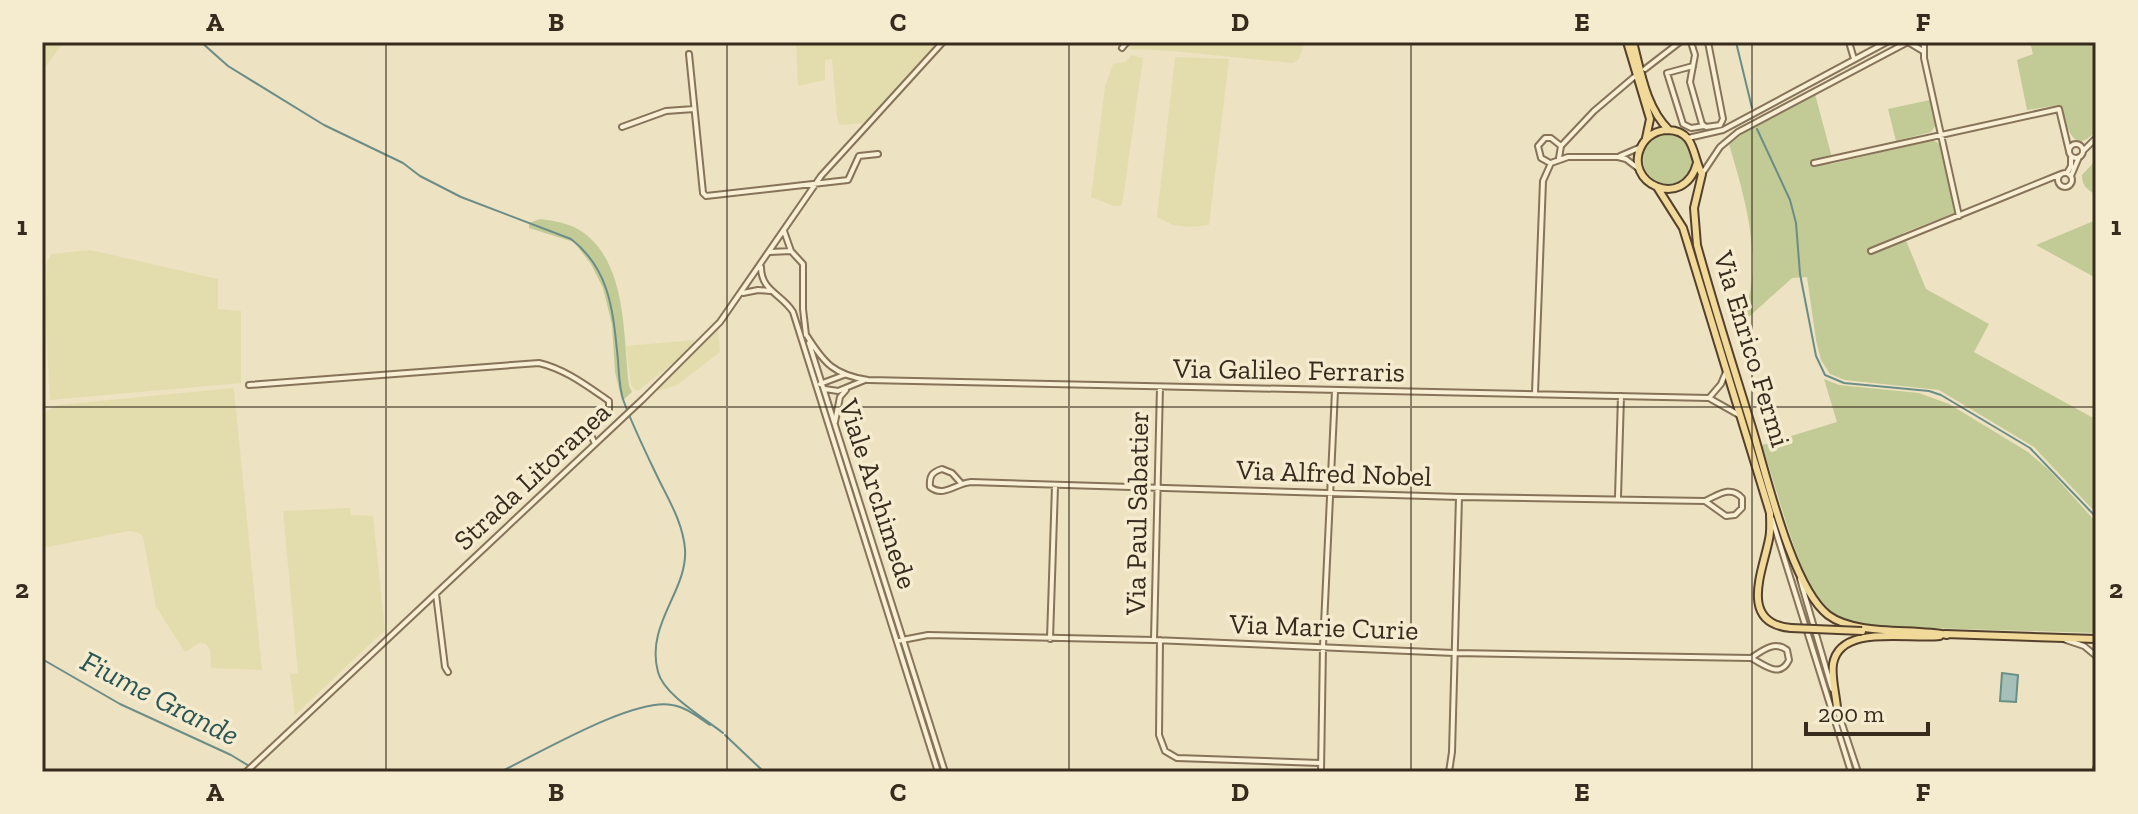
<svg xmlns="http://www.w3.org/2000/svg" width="2138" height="814" viewBox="0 0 2138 814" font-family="'Zilla Slab',serif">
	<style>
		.farmland { fill: #e3ddae }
		.green { fill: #c2cb95 }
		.water { fill: #a4c0b9; stroke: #6b8d87; stroke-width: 2 }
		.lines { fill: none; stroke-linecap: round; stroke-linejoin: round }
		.stream { stroke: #6b8d87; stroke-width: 2 }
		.minor-casing { stroke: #867359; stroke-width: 8 }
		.major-casing { stroke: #54412d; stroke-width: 10 }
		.minor { stroke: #f8efd4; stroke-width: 4 }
		.major { stroke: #f1da99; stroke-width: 6 }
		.major-bridge-casing { stroke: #54412d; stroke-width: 10; stroke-linecap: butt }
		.major-bridge { stroke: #f1da99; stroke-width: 6 }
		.grid { fill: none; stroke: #362b1d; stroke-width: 2; stroke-opacity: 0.55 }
		.labels { text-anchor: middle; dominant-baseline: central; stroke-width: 7; stroke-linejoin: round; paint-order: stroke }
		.street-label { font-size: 28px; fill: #362b1d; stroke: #f5ecd0 }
		.water-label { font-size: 30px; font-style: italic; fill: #2c5655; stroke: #f5ecd0 }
		.neatline { fill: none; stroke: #362b1d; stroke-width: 3 }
		.grid-label { font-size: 26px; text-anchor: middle; font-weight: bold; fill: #362b1d }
	</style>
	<rect width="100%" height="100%" fill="#ede2c1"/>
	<path class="farmland" d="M42 42H64L42 72Z
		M796 42H937L866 123 842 125 839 124 837 117 832 59 825 60V80L798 86Z
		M1129 42H1305L1299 59 1293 63 1173 51 1130 49 1126 46Z
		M1131 55 1143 58 1123 199 1121 206H1114L1091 197 1105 86 1113 64 1126 62Z
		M1175 57 1229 59 1209 225 1190 227 1173 225 1157 217Z
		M90 250 218 279V309L241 311V383L50 400 45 308 47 261 52 254Z
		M718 329 720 352 677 385 658 391 657 389Z
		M694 340V347L639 390H635L631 385 626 346Z
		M233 388 234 390 262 670 211 668 210 650 206 644 199 643 185 652 156 607 143 537 139 533 129 531 42 548V414L58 405Z
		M350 508 351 515 373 516 385 630 295 715 290 674 298 673 283 511Z"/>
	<path class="green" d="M2030 42H2096V131C2071 159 2067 121 2059 105L2027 110 2017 60 2033 54Z
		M1815 94 1831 154V164L1932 140 1940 144 1955 213 1903 233 1926 289 1989 324 1974 352 2095 419 2096 513 2034 447 1939 390 1845 380 1830 374 1821 360 1816 340 1807 277 1792 278 1741 324C1744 312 1749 299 1751 287 1758 241 1742 188 1729 144L1748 130Z
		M1930 100 1936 125 1931 132 1896 141 1888 109Z
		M1643 159a25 25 0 1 1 50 0a25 25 0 1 1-50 0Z
		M2096 160V195C2087 189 2082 186 2082 175Z
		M540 219C554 221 569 223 581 231 628 262 623 338 629 386L632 392 622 401 615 372 612 325 603 288 591 264 574 242 529 228V223Z
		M2096 220V278L2036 245Z
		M1824 379 1839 385 1919 393 1949 404 2028 452 2050 471 2096 522V633L1864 626C1848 624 1831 618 1820 605 1811 593 1807 579 1801 565 1786 526 1775 485 1762 445L1837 422Z"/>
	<path class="water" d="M2002 673 2018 675 2016 702 2000 701Z"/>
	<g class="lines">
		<path class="stream" d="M201 42 228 66 324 125 403 163 420 176 461 197 571 239C611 270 613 313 618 360 619 374 619 389 624 402 634 429 647 455 659 480 670 502 683 524 685 549 688 591 645 624 658 672 664 695 704 718 723 733
			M1736 42 1752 108
			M1757 129 1790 200 1796 223 1800 274 1816 356 1825 375 1844 383 1929 391 1941 395 2030 448 2096 517
			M42 659 120 704 231 755 259 772
			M725 735 764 772
			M500 772C538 754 634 697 672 705 686 707 698 717 710 725"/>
		<defs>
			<path id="minor" d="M1691 42 1695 55 1690 82 1702 124 1706 127 1720 125 1723 119 1708 42
				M1849 42 1854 59
				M1908 42 1923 51
				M1924 42V58L1959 216
				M1122 48 1127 42
				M689 54 703 193 706 196 848 180 859 156 878 154
				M1693 66 1667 73 1683 124 1691 128 1704 126
				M1645 69 1680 42
				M622 127 666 111 694 109
				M1688 138 1723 130 1887 42
				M2069 151a7 7 0 1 1 14 0a7 7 0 1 1-14 0Z
				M2084 150 2096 138
				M1620 156 1641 147
				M1559 158 1561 146 1594 111 1634 77
				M1550 163 1541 158 1538 146 1545 138H1551L1561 146
				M1814 163 2059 109 2069 151
				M2067 173 2071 166V158
				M2058 180a7 7 0 1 1 14 0a7 7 0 1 1-14 0Z
				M1702 174 1720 147 1738 132 1908 42
				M2071 176 2079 157
				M784 231 791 251
				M1871 251 2061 174
				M770 252 791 251 803 264V309L806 335
				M761 267C761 291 782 294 793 312L938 772
				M743 293 758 290 770 291
				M807 336C824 363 834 375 868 380L1709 398 1739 415
				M809 343 945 772
				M820 384 844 375
				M249 385 539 363C565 369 587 386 609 401V414L592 429 591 435 595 444
				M825 389 838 391 865 380
				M1535 393 1543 181 1551 163 1568 157H1618L1626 159 1639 169
				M1709 398 1721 384 1726 372
				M835 422 840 397 846 390
				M961 483 952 473 942 469C932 472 929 476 930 487 944 498 956 483 971 482L1459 497 1705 501 1726 516 1735 515 1742 508V498C1731 485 1718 495 1705 501
				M1618 497 1621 396
				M1772 519 1851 772
				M1800 579 1832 689
				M436 594 445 667 448 672
				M1050 639 1055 486
				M1154 640 1160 387
				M1160 640 1159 735 1165 751 1177 758 1320 763
				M2066 640 2084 646 2096 656
				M897 641 928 635 1154 640 1454 653 1751 658C1765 665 1780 679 1789 660L1787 650C1774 640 1762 651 1751 658
				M1836 706 1858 772
				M246 772 644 398 720 322 821 176 943 42
				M1321 772 1323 646 1335 391
				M1449 772 1452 752 1459 497
				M2096 772V768"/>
			<path id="major" d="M1627 42 1650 119 1646 138
				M1633 42C1641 72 1646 108 1669 130
				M1697 163C1684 212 1621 183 1642 145 1647 136 1657 130 1668 130 1696 131 1692 156 1702 174
				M1702 174 1694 208 1697 245C1714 307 1734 369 1753 431 1767 477 1792 587 1828 615 1856 636 1913 628 1947 635
				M1657 187 1683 228 1770 513C1770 522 1771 531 1769 539 1763 571 1738 623 1791 628
				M1945 634 2096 639
				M1837 708C1836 694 1831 678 1833 664 1840 623 1909 640 1940 636"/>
		</defs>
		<use href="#minor" class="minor-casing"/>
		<use href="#major" class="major-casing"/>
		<use href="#minor" class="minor"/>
		<use href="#major" class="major"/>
		<defs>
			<path id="major-bridge" d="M1791 628 1862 631"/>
		</defs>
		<use href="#major-bridge" class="major-bridge-casing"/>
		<use href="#major-bridge" class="major-bridge"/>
	</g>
	<path class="grid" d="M386 42V772M727 42V772M1069 42V772M1411 42V772M1752 42V772M42 407H2096"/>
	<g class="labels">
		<g class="street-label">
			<text transform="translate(1752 349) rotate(73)">Via Enrico Fermi</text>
			<text transform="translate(1289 370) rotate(1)">Via Galileo Ferraris</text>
			<text transform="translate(1334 473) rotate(2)">Via Alfred Nobel</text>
			<text transform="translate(532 476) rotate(-43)">Strada Litoranea</text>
			<text transform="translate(878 494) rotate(72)">Viale Archimede</text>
			<text transform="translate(1137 513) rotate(-89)">Via Paul Sabatier</text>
			<text transform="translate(1324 627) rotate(2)">Via Marie Curie</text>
		</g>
		<g class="water-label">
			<text transform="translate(160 698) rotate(27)">Fiume Grande</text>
		</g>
	</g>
	<rect width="2138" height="814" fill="none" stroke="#f5ecd0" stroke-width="88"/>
	<path d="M1806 722v12h122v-12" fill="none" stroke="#362b1d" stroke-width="4"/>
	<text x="1818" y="722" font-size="24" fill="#362b1d" stroke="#f5ecd0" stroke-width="6" paint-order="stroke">200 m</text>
	<rect x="44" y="44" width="2050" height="726" class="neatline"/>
	<g class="grid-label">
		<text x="215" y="31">A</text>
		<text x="556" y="31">B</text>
		<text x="898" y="31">C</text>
		<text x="1240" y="31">D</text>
		<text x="1582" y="31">E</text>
		<text x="1923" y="31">F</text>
		<text x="22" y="235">1</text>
		<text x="2116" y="235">1</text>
		<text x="22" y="598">2</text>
		<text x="2116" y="598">2</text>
		<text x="215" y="801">A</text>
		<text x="556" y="801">B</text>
		<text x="898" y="801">C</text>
		<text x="1240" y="801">D</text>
		<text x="1582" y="801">E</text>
		<text x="1923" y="801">F</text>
	</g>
</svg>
